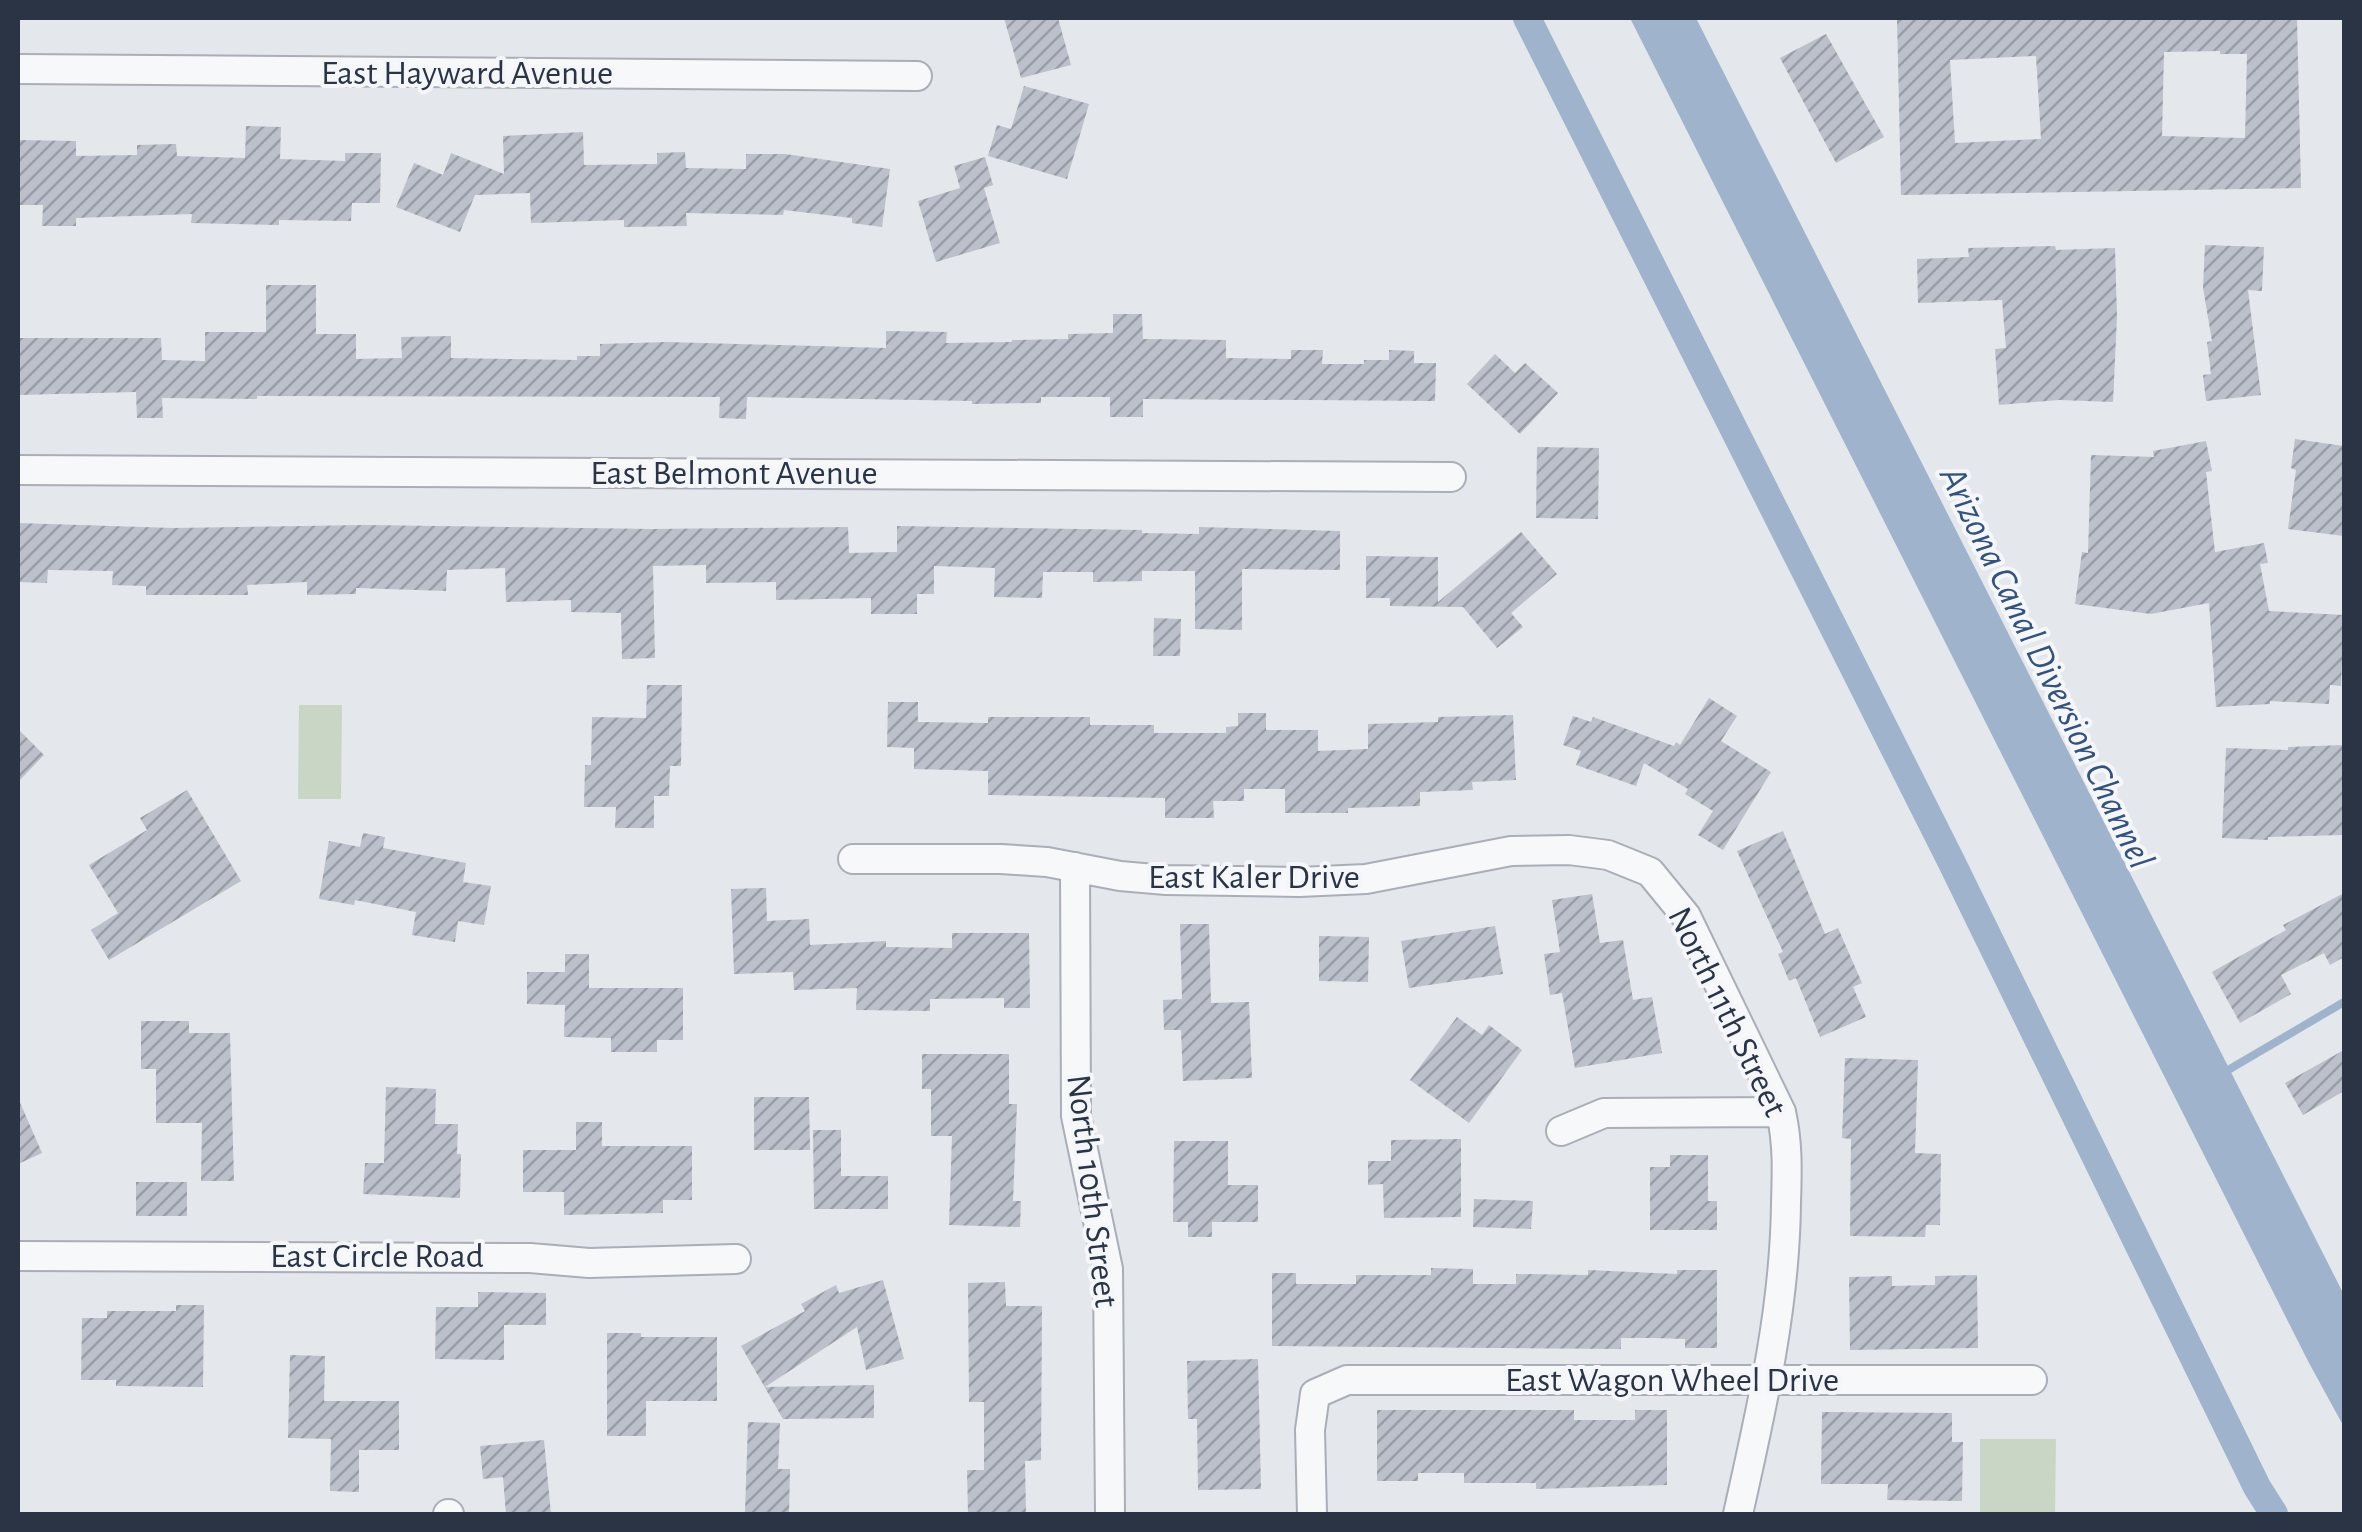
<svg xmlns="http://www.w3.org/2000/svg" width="2362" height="1532" viewBox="0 0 2362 1532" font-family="'Alegreya Sans',sans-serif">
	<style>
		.grass { fill: #c9d6c5 }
		.water { fill: #9fb4cc }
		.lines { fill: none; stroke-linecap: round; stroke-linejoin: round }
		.stream { stroke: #9fb4cc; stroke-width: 8 }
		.canal { stroke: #9fb4cc; stroke-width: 28 }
		.building { fill: url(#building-hatch); fill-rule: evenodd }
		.street-casing { stroke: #a9aeb7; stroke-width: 32 }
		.street { stroke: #f7f8fa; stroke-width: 28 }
		.labels { text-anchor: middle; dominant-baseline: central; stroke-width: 8; stroke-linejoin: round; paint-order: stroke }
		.street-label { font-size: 35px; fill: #2b3445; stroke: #f4f6f9 }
		.water-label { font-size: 38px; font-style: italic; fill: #34527a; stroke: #f4f6f9 }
	</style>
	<defs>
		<pattern id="building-hatch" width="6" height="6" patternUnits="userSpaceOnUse" patternTransform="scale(2.5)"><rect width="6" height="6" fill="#bbc0ca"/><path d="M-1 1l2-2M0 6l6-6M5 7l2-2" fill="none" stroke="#989da6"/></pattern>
	</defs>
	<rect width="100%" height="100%" fill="#e4e7ec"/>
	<path class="grass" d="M299 705H342L341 799H298Z
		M1980 1439H2056L2055 1514H1980Z"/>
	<path class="water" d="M1630 18H1696L2337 1281 2344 1295V1427L2309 1363Z"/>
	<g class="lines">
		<path class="stream" d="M2223 1073 2344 1002"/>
		<path class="canal" d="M1527 18 1951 861 2257 1487 2274 1514"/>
	</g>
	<path class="building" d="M1004 18H1058L1071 65 1021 78Z
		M1897 18H2297L2301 188 1901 195ZM2220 51V54H2247L2245 138 2162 136 2164 52ZM2036 56 2041 139 1955 143 1950 60Z
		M1826 34 1884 137 1836 163 1780 58Z
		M1024 86 1089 104 1067 179 988 156 997 125 1011 129Z
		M246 126 281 127 280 159 345 161V153H381L380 203H352L351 221 279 220V225L191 223 192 214 76 218V226H42L43 205H18V140L76 141V156L137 155V145L176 144 177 156 245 158Z
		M583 132 584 165 657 164V153L685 152 686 168 746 169V154H785L890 169 882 227 852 223V218L784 210 783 215 686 213 687 226 624 227V220L531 223 530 193 475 195 460 232 396 207 414 163 443 175 451 153 504 174 503 136Z
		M985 157 993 185 984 188 1000 243 936 262 918 201 960 188 954 166Z
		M2205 245 2264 247 2262 291 2248 290 2261 395 2206 401 2203 375 2211 374 2207 342 2212 341 2203 288Z
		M2055 246 2056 250 2115 248 2117 316 2113 402 2059 400 1999 405 1995 349 2006 348 2002 300 1918 303 1917 259 1969 257 1968 248Z
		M266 285H316V334H356V359L402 358 401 337 451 336V358L577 360V356H600V344L667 342 886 348V331L947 332 946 343 1012 342V340L1068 339V334L1113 333V314H1142L1143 339 1226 340V358L1291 359V350H1323L1322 364H1364V360H1389V350L1414 351V363H1436L1435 401 1143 399V417H1110V397H1041V403L972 404V401L747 397 746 419 719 418 720 397 257 396V399L162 398 163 418H137L136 392 18 395V338H161L162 360 205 361V332H266Z
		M1495 354 1515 373 1525 363 1558 393 1520 434 1467 384Z
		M2295 439 2344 446V536L2288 529 2296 470 2291 468Z
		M2206 441 2212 471 2206 472 2215 552 2264 543 2268 563 2260 564 2269 611 2344 615 2341 686 2330 685 2329 704 2270 701V704L2216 707 2209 603 2151 614 2075 604 2082 552 2088 553 2091 455 2154 457 2153 451Z
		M1537 447 1599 448 1598 519 1536 518Z
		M18 523 173 528 365 525 653 529 848 527 849 553 897 552V526L1142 530V533L1199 534V527L1340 531V570L1242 569V630L1195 629V571H1142V581L1093 582V572H1043L1042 598 994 597 995 568 934 566V594H917V614H871V598L776 600V582L706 583V565L653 566 655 658 622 659 621 613 571 612V600L506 602 505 568 447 570 446 591 356 588V594L307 595V582L247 585 248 595H146V586L112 585 113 571 48 570 47 583 18 582Z
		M1521 532 1557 574 1511 613 1523 627 1497 648 1463 607 1390 606V598H1366V556L1438 557V602Z
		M1154 618 1181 619 1180 656H1153Z
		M647 685H682L681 766H670L669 796H654V828H615L616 807H584L585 765H591L592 717 646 718Z
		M1709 698 1737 716 1721 741 1771 772 1723 850 1698 835 1713 811 1685 794 1688 789 1644 763 1636 786 1576 765 1581 751 1563 745 1573 716 1591 722 1593 717 1674 746 1676 742 1680 745Z
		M888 702H918V722L988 723V717H1090V725H1154V733H1226V727L1238 726V713H1266V730H1318V751L1368 749V724L1438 722V717L1513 715 1516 780 1472 782 1473 790 1420 792V806L1348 808V813H1285V789H1244V801H1213L1214 818H1165V798L988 795V771L914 769V748L887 747Z
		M18 729 44 755 18 782Z
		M2344 745V835L2268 837V840L2222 838 2226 748 2288 750V747Z
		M187 790 241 881 109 960 91 930 118 913 89 865 147 830 140 818Z
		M1783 831 1825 934 1838 928 1862 983 1853 987 1866 1017 1820 1037 1796 978 1789 981 1778 954 1783 952 1737 851Z
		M363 833 385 837 383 848 466 863 463 882 491 886 484 925 458 921 455 942 412 935 416 912 355 900 354 905 319 899 329 841 360 847Z
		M766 888 767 921 809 919 810 945 886 941V947L952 948V933H1029L1030 1008H1004V998L930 999V1011L856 1010 857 988 794 990 793 972 734 974 731 889Z
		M2344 893V957L2330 965 2324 953 2281 975 2291 994 2240 1023 2212 972 2286 930 2283 925Z
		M1592 894 1600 943 1623 940 1633 1000 1652 997 1662 1053 1575 1068 1562 993 1550 995 1544 954 1560 952 1552 900Z
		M1180 924H1209L1211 1003 1249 1002 1252 1078 1183 1081 1181 1030H1164L1163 1000 1182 999Z
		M1495 926 1503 974 1409 988 1401 941Z
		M1319 936 1369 937 1368 982 1319 981Z
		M565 954H589V988H683V1040H657V1052H611V1038L564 1037 565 1005 527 1004V972H565Z
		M1457 1017 1482 1035 1489 1025 1522 1050 1469 1123 1410 1080Z
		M141 1021H189V1033H230L234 1181H201L202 1123H156V1069H141Z
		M2344 1050V1091L2303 1115 2285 1083Z
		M922 1054H1009V1104H1017L1013 1201H1021L1020 1227 949 1225 952 1136H931V1089H922Z
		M1845 1058 1918 1060 1915 1153 1941 1154 1940 1225H1926L1925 1237 1850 1236 1851 1139 1842 1138Z
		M386 1087 436 1089 435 1124H458L457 1154H461L460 1198 363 1194 365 1163H384Z
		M754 1097H809L810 1150H754Z
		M18 1098 42 1153 18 1164Z
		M576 1122H602V1146H692V1200H663V1213L564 1215V1192H523V1150H576Z
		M813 1130H841V1176H888V1209H814Z
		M1461 1139V1217L1384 1218 1383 1184 1368 1185V1161H1391V1140Z
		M1174 1141H1228V1185H1258V1222H1212V1237H1188V1222H1173Z
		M1670 1155H1708V1201H1717V1230H1650V1167H1670Z
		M136 1182H187V1216H136Z
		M1474 1199 1533 1201 1531 1229 1473 1227Z
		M1431 1268 1473 1269V1284H1516V1274L1588 1275V1270L1677 1274V1270H1717V1348H1685V1339L1653 1338H1621V1349L1272 1346V1273H1296V1284H1356V1275H1431Z
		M1977 1275 1978 1348 1850 1350 1849 1277 1892 1276V1286L1935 1285V1276Z
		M883 1280 904 1359 866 1370 857 1327 765 1387 874 1385V1418L783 1419 741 1346 805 1311 801 1304 836 1285 839 1293Z
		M1005 1282 1006 1306H1042L1041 1460 1025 1461 1026 1514H968L967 1470H984V1402H969L968 1283Z
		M478 1292 546 1293V1325H504V1360L435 1359 436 1307H478Z
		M176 1305H204L203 1387 116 1386V1380H81L82 1318H107V1311H176Z
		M607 1333H641V1337H717V1401H646V1436H607Z
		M290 1355 325 1356 324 1401H399V1450H359V1492L330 1491 331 1439 288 1438Z
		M1258 1359 1261 1489 1198 1490 1197 1419H1188L1187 1361Z
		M1377 1410H1574V1420H1635V1410H1667V1485L1536 1489V1483H1464V1473H1418V1481H1377Z
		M1822 1412 1952 1413V1442H1963L1962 1501 1887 1500 1888 1484H1821Z
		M748 1422 780 1423 778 1469H790L789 1514 745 1512Z
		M544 1440 551 1514H506L503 1477 483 1479 480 1446Z"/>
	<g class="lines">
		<defs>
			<path id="street" d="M18 69 917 76
				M18 470 1451 477
				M853 859H1001L1047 862 1120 876 1166 880 1299 882 1366 879 1511 851 1569 850 1608 855 1650 872 1686 916 1781 1112C1788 1143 1787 1171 1786 1203 1785 1309 1761 1411 1738 1514
				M1075 867 1076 1116 1108 1269 1110 1514
				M1561 1131 1604 1113 1781 1112
				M18 1256 530 1258 589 1263 736 1259
				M448 1514H449
				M1312 1514 1310 1430 1315 1394 1347 1380H2032"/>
		</defs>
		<use href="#street" class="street-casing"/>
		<use href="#street" class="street"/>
	</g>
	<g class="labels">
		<g class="street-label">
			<text x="467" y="73">East Hayward Avenue</text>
			<text x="734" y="473">East Belmont Avenue</text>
			<text x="1254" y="877">East Kaler Drive</text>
			<text transform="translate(1727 1012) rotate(64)">North 11th Street</text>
			<text transform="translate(1092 1191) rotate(83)">North 10th Street</text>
			<text x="377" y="1256">East Circle Road</text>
			<text x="1672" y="1380">East Wagon Wheel Drive</text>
		</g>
		<g class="water-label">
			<text transform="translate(2046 668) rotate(64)">Arizona Canal Diversion Channel</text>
		</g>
	</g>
	<rect width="2362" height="1532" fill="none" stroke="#2b3445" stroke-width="40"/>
</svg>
